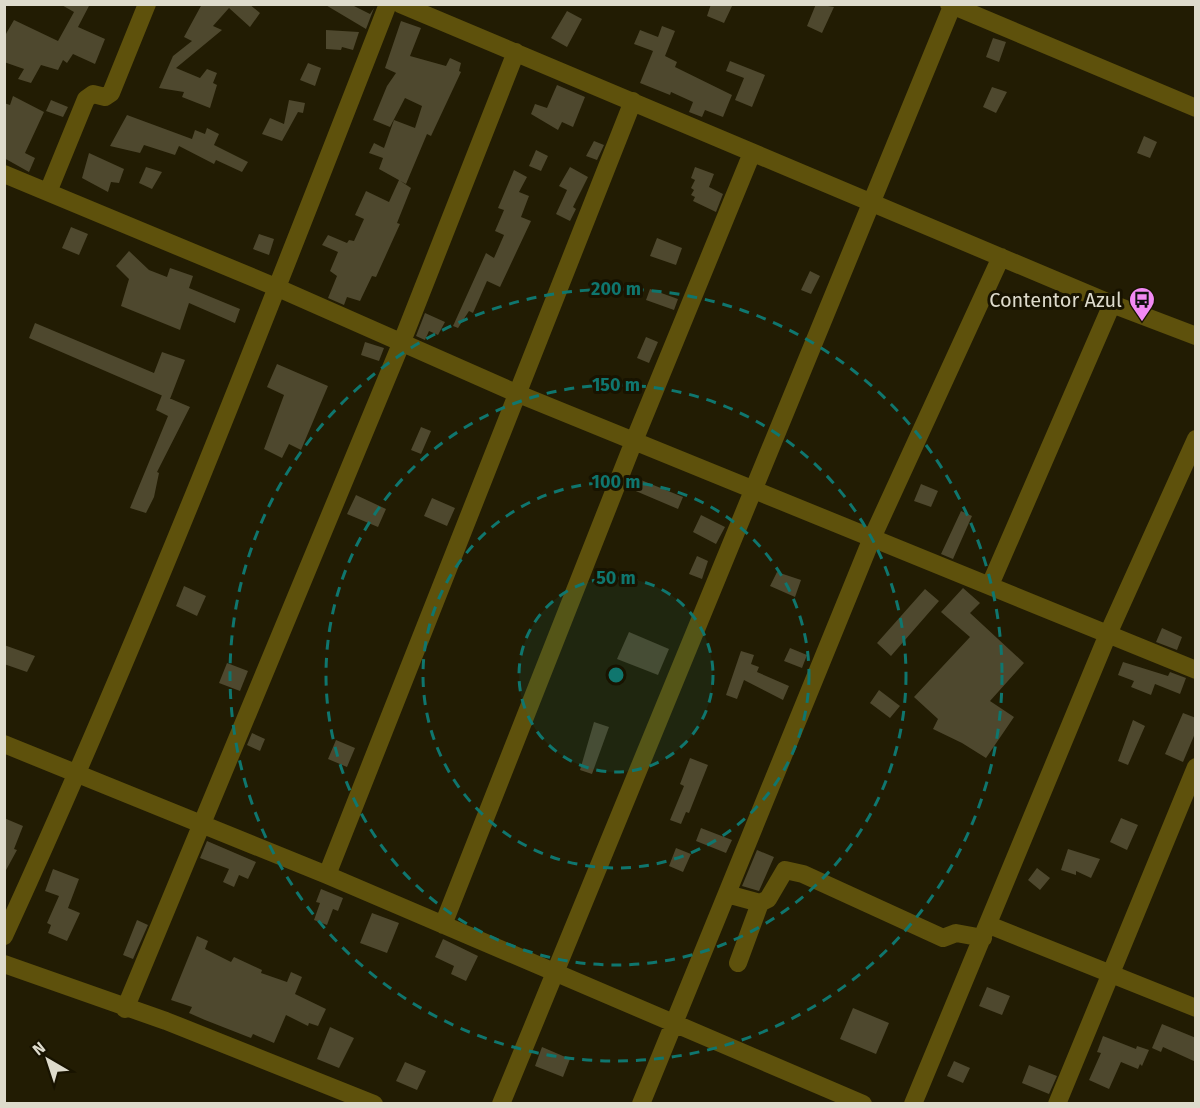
<svg xmlns="http://www.w3.org/2000/svg" width="1200" height="1108" viewBox="0 0 1200 1108" font-family="'Fira Sans',sans-serif">
	<style>
		.building { fill: #4e482e }
		.lines { fill: none; stroke-linecap: round; stroke-linejoin: round }
		.minor { stroke: #5e510c; stroke-width: 18 }
		.ring { fill: none; stroke: #0f766e; stroke-width: 3; stroke-dasharray: 10 8 }
		.labels { text-anchor: middle; dominant-baseline: central; stroke-width: 6; stroke-linejoin: round; paint-order: stroke }
		.poi-label { font-size: 20px; fill: #dedbcc; stroke: #181300; text-anchor: end }
		.centre { fill: #0f766e; stroke: #181300; stroke-width: 3 }
		.ring-label { font-size: 18px; text-anchor: middle; font-weight: bold; fill: #0f766e; stroke: #181300; stroke-width: 6; stroke-linejoin: round; paint-order: stroke }
	</style>
	<rect width="100%" height="100%" fill="#221c03"/>
	<path class="building" d="M60 4H90L78 27 105 39 95 64 73 54 67 63 63 60 58 70 41 65 31 83 18 79 24 69 4 62V38L7 32 14 20 58 41 74 12Z
		M202 4H249L260 13 250 27 229 8 213 26 222 30 176 68 200 78 207 69 217 73 213 83 217 85 210 108 182 97 184 92 159 88 173 56 192 41 184 37Z
		M324 4H350L370 14 374 8 366 29Z
		M711 4H733L724 23 707 16Z
		M816 4 834 7 822 33 807 26Z
		M567 11 582 19 567 47 551 38Z
		M401 21 421 28 410 56 446 66 450 58 461 63 459 71 461 72 431 136 427 134 406 184 379 169 383 158 369 153 374 143 384 148 394 120 415 128 422 106 405 98 390 127 373 120 387 86 396 73 385 68Z
		M662 26 675 31 665 56 677 62 675 67 732 95 723 117 705 110 702 117 689 112 693 102 671 92 670 95 640 83 653 51 634 44 640 30 658 37Z
		M326 30 359 32 353 50 342 47 341 50 326 49Z
		M993 38 1006 42 999 62 986 57Z
		M730 61 765 75 752 107 735 100 744 78 726 71Z
		M308 63 321 68 315 86 300 80Z
		M557 85 585 97 573 127 562 122 558 130 531 114 535 104 547 108Z
		M992 87 1007 92 996 113 983 107Z
		M13 96 44 112 25 153 35 158 29 172 4 158V103L10 105Z
		M51 100 68 107 63 117 46 111Z
		M289 100 305 103 303 113 298 112 282 141 262 134 270 118 284 124Z
		M127 115 192 139 195 130 205 134 207 128 219 134 214 145 248 162 242 172 216 160 214 164 179 146 175 155 144 145 140 153 110 146Z
		M1144 136 1157 142 1150 158 1137 153Z
		M594 141 604 145 597 160 586 156Z
		M536 150 548 156 541 171 529 166Z
		M89 153 124 169 119 183 111 182 108 192 82 178Z
		M146 167 162 172 152 189 139 183Z
		M570 167 588 177 573 207 576 209 570 221 556 214 567 190 559 186Z
		M695 167 714 174 709 187 723 194 716 212 693 201 695 197 691 195 694 190 691 188 695 180 691 178Z
		M514 170 527 177 519 192 529 196 521 217 531 221 500 287 487 281 473 313 469 311 458 328 453 326 486 253 494 258 504 235 495 231 504 210 498 208Z
		M399 180 411 188 397 223 400 224 376 277 372 276 360 301 347 297 344 305 328 298 337 276 330 271 338 252 322 245 328 235 347 243 349 240 354 241 364 219 355 215 366 191 389 202Z
		M71 227 88 234 79 255 62 248Z
		M259 234 274 239 269 255 253 249Z
		M657 238 682 248 676 265 650 256Z
		M129 251 149 270 167 277 170 268 193 276 189 288 240 309 235 323 189 303 180 330 121 306 129 279 116 266Z
		M810 271 820 276 811 294 801 290Z
		M650 289 678 299 674 310 646 300Z
		M425 313 445 322 438 335 429 331 425 340 416 336Z
		M35 323 154 373 162 352 185 360 170 399 29 338Z
		M646 337 658 342 649 363 637 358Z
		M365 342 384 348 379 361 361 355Z
		M277 364 328 386 301 450 289 444 282 458 264 449 284 395 267 387Z
		M162 395 190 407 157 472 159 473 154 497 146 513 130 508 168 416 156 410Z
		M421 427 431 431 421 454 411 450Z
		M636 478 683 497 678 509 631 489Z
		M921 484 938 491 931 507 914 501Z
		M356 495 386 509 378 527 347 514Z
		M432 498 455 508 447 526 424 516Z
		M961 511 972 516 953 559 941 554Z
		M701 515 725 527 716 544 693 532Z
		M697 556 708 561 702 579 689 574Z
		M777 572 801 580 795 597 770 586Z
		M184 586 206 596 197 616 176 606Z
		M963 588 980 603 970 613 1024 663 990 701 1014 717 986 758 962 743 933 729 938 719 914 697 970 637 941 612Z
		M925 589 939 601 891 656 877 643Z
		M1162 628 1182 637 1177 650 1156 642Z
		M629 632 669 649 658 675 617 659Z
		M4 645 35 656 27 672 4 664Z
		M790 648 807 655 802 668 784 661Z
		M741 651 754 655 751 664 759 667 757 672 789 686 783 700 744 680 737 699 726 695Z
		M1123 662 1168 676 1170 672 1186 678 1180 694 1155 684 1151 695 1131 687 1134 681 1118 675Z
		M227 663 248 671 240 691 219 683Z
		M879 690 900 706 890 718 870 703Z
		M1183 713 1196 718V731L1183 762 1165 754Z
		M1133 720 1145 726 1128 765 1118 761Z
		M594 722 609 727 592 774 580 770Z
		M252 733 265 739 260 751 247 745Z
		M336 740 355 748 347 767 328 759Z
		M690 758 708 765 689 813 686 812 681 824 670 820 684 786 680 784Z
		M4 818 23 826 14 849 17 850 5 872Z
		M1121 818 1138 825 1127 850 1110 842Z
		M701 828 732 840 726 853 696 841Z
		M207 841 256 862 248 879 239 875 234 887 223 882 229 869 200 858Z
		M676 848 691 854 683 872 669 866Z
		M1068 849 1100 859 1091 878 1076 871V875L1061 870Z
		M757 850 774 857 759 891 742 886Z
		M1037 868 1050 878 1040 890 1028 880Z
		M53 869 79 879 68 908 80 913 67 941 48 933 51 925 47 923 59 896 45 891Z
		M321 889 343 898 338 911 333 909 327 925 314 920 320 903 316 902Z
		M372 913 399 923 387 953 360 943Z
		M137 920 148 925 133 959 123 955Z
		M197 936 208 941 205 949 231 962 234 957 262 970 261 973 287 982 291 972 302 977 295 994 326 1009 318 1026 309 1023 308 1026 286 1015 274 1043 253 1034 251 1038 205 1020 189 1013 192 1007 171 1000Z
		M443 939 478 956 466 981 451 974 454 966 435 957Z
		M987 987 1010 996 1002 1015 979 1006Z
		M853 1008 889 1023 876 1054 840 1039Z
		M1162 1024 1196 1038V1062L1163 1047 1161 1052 1152 1048Z
		M330 1027 354 1038 339 1068 317 1059Z
		M1103 1036 1136 1049 1137 1046 1149 1050 1142 1066 1140 1064 1138 1069 1121 1062 1109 1089 1089 1080 1101 1053 1097 1052Z
		M542 1047 570 1059 563 1077 535 1066Z
		M954 1061 970 1068 963 1083 947 1076Z
		M405 1062 426 1071 417 1090 396 1081Z
		M1029 1065 1057 1076 1049 1094 1022 1083Z"/>
	<g class="lines">
		<path class="minor" d="M400 4 1112 304 1196 336
			M949 4 1196 108
			M4 174 278 288 516 393 1196 670
			M48 192 86 99 93 94 105 97 111 93 147 4
			M990 585 1112 304
			M4 744 327 875 863 1104
			M327 875 633 101
			M727 894 760 903 768 899 785 870 803 874 943 938 956 933 983 938
			M443 925 634 441 752 153
			M989 925 1196 1008
			M4 936C144 631 266 317 388 4
			M738 963 760 903
			M4 964 166 1021 374 1104
			M125 1009 401 344 516 52
			M501 1104 953 4
			M641 1104 872 538 1001 257
			M913 1104 1108 634 1196 439
			M1057 1104 1196 767"/>
	</g>
	<circle cx="616" cy="675" r="97" fill="#0f766e" fill-opacity=".12"/>
	<g class="ring">
		<circle cx="616" cy="675" r="97"/>
		<circle cx="616" cy="675" r="193"/>
		<circle cx="616" cy="675" r="290"/>
		<circle cx="616" cy="675" r="386"/>
	</g>
	<defs>
		<symbol id="bus-pin" viewBox="-11 -11 22 30"><path d="M0 17L-7.5 6A9.5 9.5 0 1 1 7.5 6Z" fill="#f28af3" stroke="#181300"/><path d="M-5-6H5V4H4V6H2V4H-2V6H-4V4H-5ZM-3.5-4V0h7V-4ZM-3.5 1.2v1.5H-2V1.2ZM2 1.2v1.5H3.5V1.2Z" fill="#111"/></symbol>
	</defs>
	<g fill-rule="evenodd">
		<use href="#bus-pin" x="1127" y="285" width="30" height="40"/>
	</g>
	<g class="labels">
		<g class="poi-label">
			<text x="1122" y="300">Contentor Azul</text>
		</g>
	</g>
	<circle cx="616" cy="675" r="9" class="centre"/>
	<g class="ring-label">
		<text x="616" y="295">200 m</text>
		<text x="616" y="391">150 m</text>
		<text x="616" y="488">100 m</text>
		<text x="616" y="584">50 m</text>
	</g>
	<rect width="1200" height="1108" fill="none" stroke="#dedbcc" stroke-width="12"/>
	<g transform="translate(48 1060) rotate(321)" stroke="#181300" stroke-width="4.5" paint-order="stroke">
	<path d="M0-4.5L10 22L0 15L-10 22Z" fill="#dedbcc"/>
	<text y="-9" font-size="16" font-weight="bold" text-anchor="middle" fill="#dedbcc">N</text>
	</g>
</svg>
